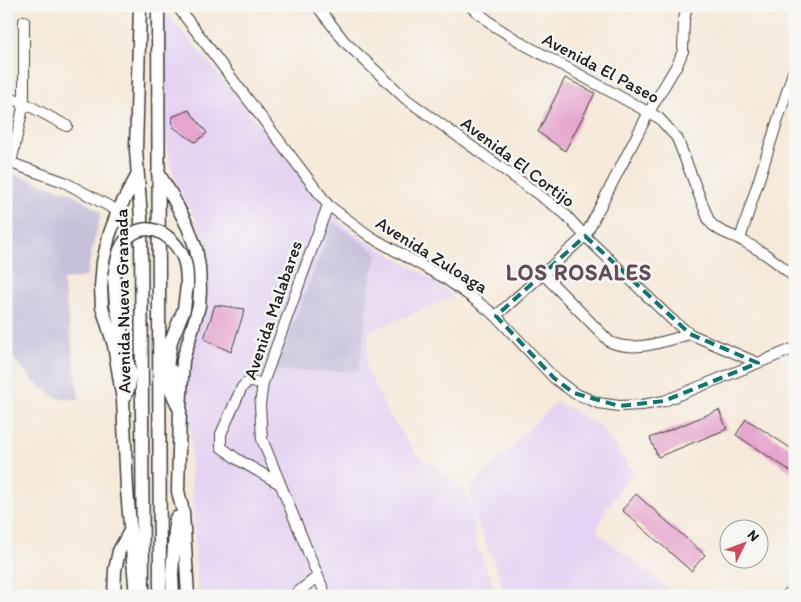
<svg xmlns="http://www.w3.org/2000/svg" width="801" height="602" viewBox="0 0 801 602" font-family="Itim,sans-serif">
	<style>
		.built { fill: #e4d3f2 }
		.industrial { fill: #c6c0da }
		.building { fill: #e5a5cc }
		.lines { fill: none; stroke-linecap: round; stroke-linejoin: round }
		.minor-casing { stroke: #3d3b38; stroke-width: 12 }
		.major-casing { stroke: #3d3b38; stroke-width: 15 }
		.highway-casing { stroke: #3d3b38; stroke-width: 16 }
		.minor { stroke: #fff; stroke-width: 10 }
		.major { stroke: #fff; stroke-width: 12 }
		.highway { stroke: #fff; stroke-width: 14 }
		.major-bridge-casing { stroke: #3d3b38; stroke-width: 15; stroke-linecap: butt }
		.major-bridge { stroke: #fff; stroke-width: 12 }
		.marked { fill: none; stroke: #0f766e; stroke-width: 4; stroke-dasharray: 10 6; stroke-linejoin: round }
		.labels { text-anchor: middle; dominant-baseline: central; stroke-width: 5; stroke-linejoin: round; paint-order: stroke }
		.street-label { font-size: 18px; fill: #1c1c1c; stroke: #f6f6f2 }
		.district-label { font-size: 22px; font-weight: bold; letter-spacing: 1px; fill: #624c5a; stroke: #f6f6f2 }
	</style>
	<rect width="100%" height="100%" fill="#f6f6f2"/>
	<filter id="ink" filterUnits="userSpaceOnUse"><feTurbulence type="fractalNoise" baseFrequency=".02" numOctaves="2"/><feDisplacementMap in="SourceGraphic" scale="10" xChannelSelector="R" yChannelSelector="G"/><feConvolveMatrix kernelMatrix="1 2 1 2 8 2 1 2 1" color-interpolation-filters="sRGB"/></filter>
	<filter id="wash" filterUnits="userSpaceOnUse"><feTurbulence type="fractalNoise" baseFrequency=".0096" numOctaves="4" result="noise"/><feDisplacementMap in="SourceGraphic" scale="20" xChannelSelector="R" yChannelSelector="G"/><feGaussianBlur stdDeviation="1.12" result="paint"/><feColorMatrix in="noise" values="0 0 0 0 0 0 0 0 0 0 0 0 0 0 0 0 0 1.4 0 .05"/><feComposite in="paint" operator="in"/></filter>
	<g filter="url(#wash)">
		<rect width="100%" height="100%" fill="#f5e9d9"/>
		<path class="built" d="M164 11 201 53 318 198 344 226 355 234 423 274 454 296 369 332 366 366 388 414 416 453 446 475 461 488 471 505 476 543 497 596H198L191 481V431L186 401 185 373 206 292 208 280 203 245 196 220 180 191 172 170 166 143 163 112Z
			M557 401 601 427 633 471 607 508 596 531 677 596H506L496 567 472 511 471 488Z"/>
		<path class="industrial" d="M15 175 69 192 101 212 86 277 63 280 79 399 57 398 34 382 14 359 6 338Z
			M333 222 378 254 371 277 359 371H275Z"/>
		<g id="blocks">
			<path class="building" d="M565 78 595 93 565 151 538 132Z
				M189 110 207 133 195 142 173 127 172 117Z
				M215 305 245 309 231 352 204 339Z
				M719 410 727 429 658 457 650 438Z
				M746 419 795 451V474L736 435Z
				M636 494 705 555 691 571 622 510Z"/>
		</g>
	</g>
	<g filter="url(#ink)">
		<use href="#blocks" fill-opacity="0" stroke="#3d3b38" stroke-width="1"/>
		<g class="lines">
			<defs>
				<path id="minor" d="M177 6 328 205 371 237 446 279 474 299 496 316 554 378 574 393 598 403 619 406 642 405 664 401 795 348
					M317 6 345 42 406 99 564 213 585 236 671 319 690 334 758 363
					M470 6 496 27 527 46 659 118 677 138 709 221C717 232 731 234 743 241 762 251 779 263 795 278
					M6 97 24 103 67 126
					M6 162 11 163 64 182 118 211
					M11 163 24 103V21
					M740 239 795 66
					M543 274 610 342C636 353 664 341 690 334
					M496 316 585 236 649 112 678 63 683 51 684 20 687 6
					M263 383 248 382 242 387 221 434V447L237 459 280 484
					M293 596 317 577
					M326 596 262 439 260 405 263 383 328 205"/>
				<path id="major" d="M140 6 136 150 141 218 143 596
					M158 6 160 596
					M158 173 171 194 188 227 196 249 199 267 200 290 199 306 183 360 180 410 178 491 183 512 188 596
					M114 277 116 305 130 373 129 387 123 400
					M171 370V390L179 408
					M165 380 171 341 184 309 187 285
					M114 596 115 570 119 551 129 533
					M136 596 127 490 123 400 114 345 102 307 101 287 103 262 109 236 118 211 137 176
					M173 596 172 574 176 518"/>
				<path id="highway" d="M788 596 795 592"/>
			</defs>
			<use href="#minor" class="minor-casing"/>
			<use href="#major" class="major-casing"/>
			<use href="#highway" class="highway-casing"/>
			<use href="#minor" class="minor"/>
			<use href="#major" class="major"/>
			<use href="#highway" class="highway"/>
			<defs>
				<path id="major-bridge" d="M114 277C116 268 117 259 120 250 135 217 168 227 182 255 187 264 187 275 187 285"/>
			</defs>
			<use href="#major-bridge" class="major-bridge-casing"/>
			<use href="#major-bridge" class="major-bridge"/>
		</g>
	</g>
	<path class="marked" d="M585 236 690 334 758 363 664 401 619 406 574 393 554 378 496 316Z"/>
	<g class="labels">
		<g class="street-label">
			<text transform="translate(601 68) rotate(28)">Avenida El Paseo</text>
			<text transform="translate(518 162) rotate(37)">Avenida El Cortijo</text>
			<text transform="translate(432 255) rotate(32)">Avenida Zuloaga</text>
			<text transform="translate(123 301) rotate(-91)">Avenida Nueva Granada</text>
			<text transform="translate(273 310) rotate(-71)">Avenida Malabares</text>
		</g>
		<g class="district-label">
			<text x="579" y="272">LOS ROSALES</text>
		</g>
	</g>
	<rect width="801" height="602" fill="none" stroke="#f6f6f2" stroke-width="25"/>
	<g transform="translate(744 544) rotate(48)"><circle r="24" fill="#f6f6f2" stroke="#9f9f9c"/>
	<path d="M0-4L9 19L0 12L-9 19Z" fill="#d1495b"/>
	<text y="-8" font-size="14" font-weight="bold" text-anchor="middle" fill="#1c1c1c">N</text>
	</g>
</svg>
